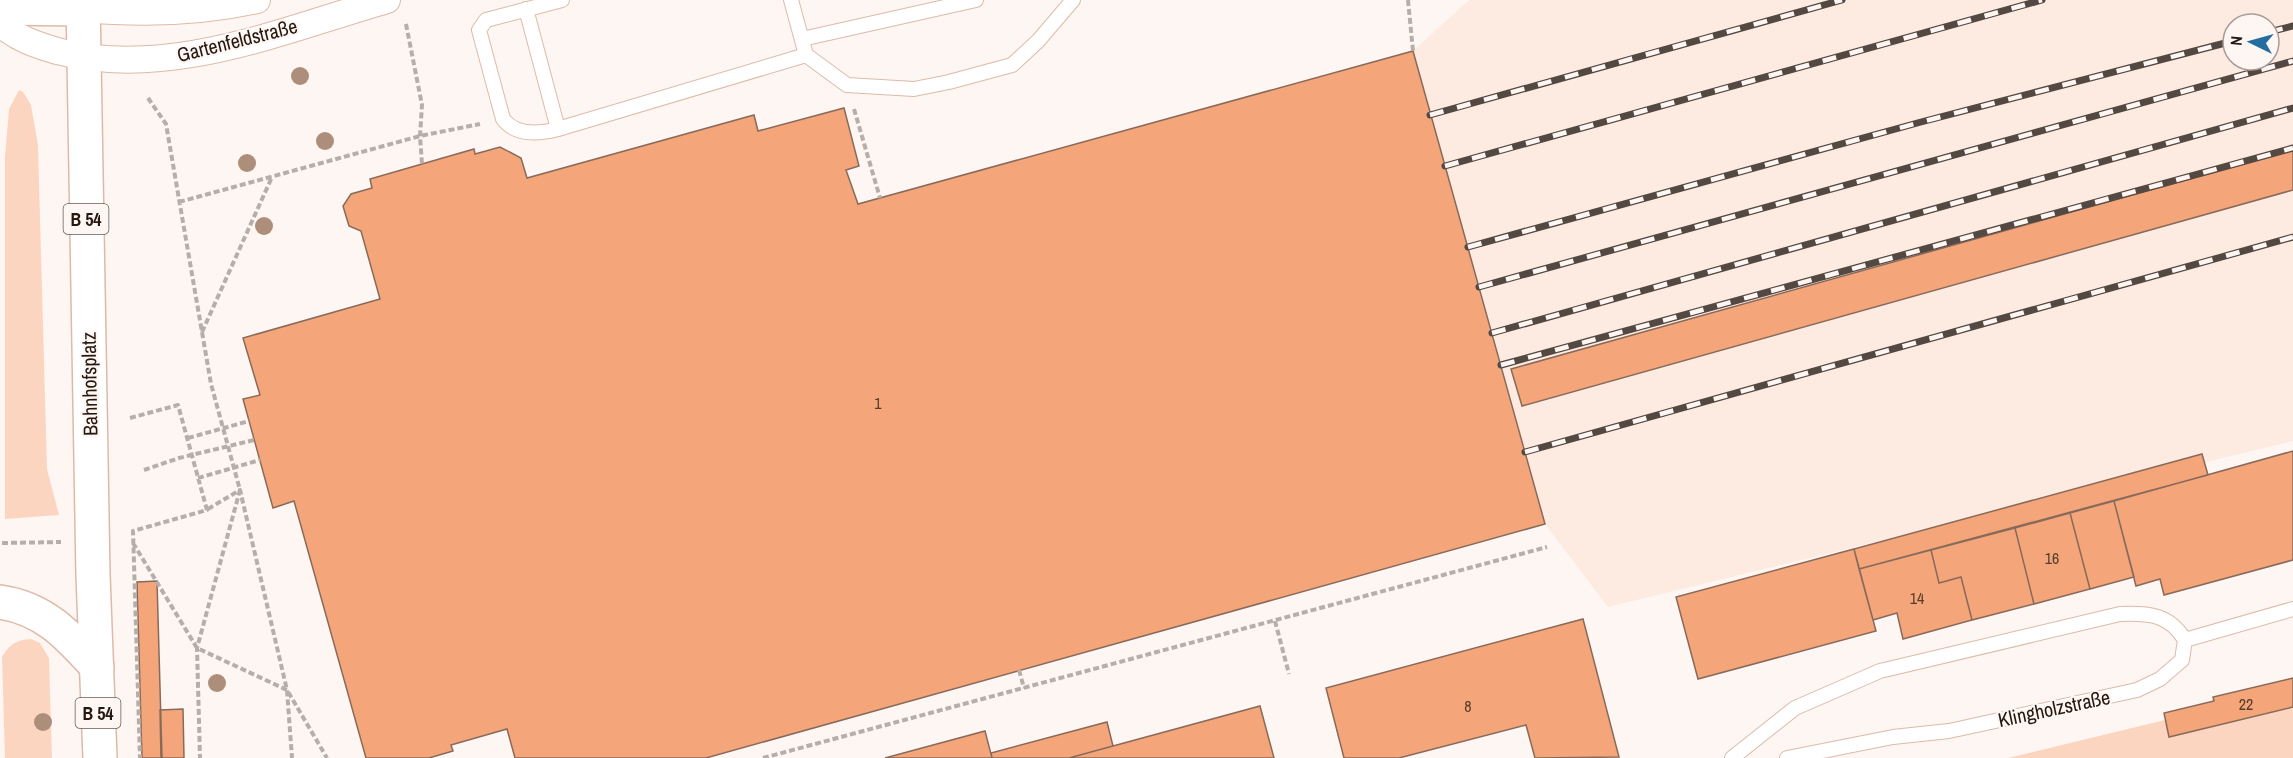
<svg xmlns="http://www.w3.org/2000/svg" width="2293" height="758" viewBox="0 0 2293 758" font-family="'Archivo Narrow',sans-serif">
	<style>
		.built { fill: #fdebe2; fill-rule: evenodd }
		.green { fill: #fcd5c0 }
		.building { fill: #f4a67a; stroke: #896a5a; stroke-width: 1.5 }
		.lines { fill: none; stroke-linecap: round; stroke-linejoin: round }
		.service-casing { stroke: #ddbaa8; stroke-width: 16 }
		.minor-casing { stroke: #ddbaa8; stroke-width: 28 }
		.tertiary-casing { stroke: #ddbaa8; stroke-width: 36 }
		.primary-casing { stroke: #ddbaa8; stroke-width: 36 }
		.path { stroke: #b7aea9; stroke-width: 4; stroke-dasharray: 6 3; stroke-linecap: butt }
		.service { stroke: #fff; stroke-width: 14 }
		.minor { stroke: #fff; stroke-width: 26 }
		.tertiary { stroke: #fff; stroke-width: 33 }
		.primary { stroke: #fff; stroke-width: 33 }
		.rail-casing { stroke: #544942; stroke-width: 7 }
		.rail { stroke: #fef6f2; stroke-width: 4.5; stroke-dasharray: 14; stroke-linecap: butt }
		.tree { fill: #ad8e7a }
		.labels { text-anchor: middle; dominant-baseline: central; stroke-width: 4.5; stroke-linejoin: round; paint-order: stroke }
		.number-label { font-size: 16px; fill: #583c2b }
		.shield { fill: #fef6f2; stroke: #655b54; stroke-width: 1.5 }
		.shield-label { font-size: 18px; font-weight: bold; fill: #241811 }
		.street-label { font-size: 20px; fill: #241811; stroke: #fef6f2 }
	</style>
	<rect width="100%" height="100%" fill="#fef6f2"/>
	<path class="built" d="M1469 0H2293V441L1608 607 1545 524 1413 51ZM2233 24H2269V60H2233Z"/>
	<path class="green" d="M19 90 23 92 31 105 38 145 47 469 59 515 5 519V157L9 109Z
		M31 639 40 643 49 658 52 758H5L2 657C10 644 16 640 31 639Z
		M2293 707V758H2008L2165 720 2170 736Z"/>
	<path class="building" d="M1413 51 1545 524 706 758H515L507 729 451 745 453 751 429 758H366L294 501 273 508 243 399 260 395 243 338 380 299 361 231 349 226 343 206 351 194 372 188 370 179 474 149 475 154 500 147 521 158 527 178 754 115 758 131 844 108 859 166 846 170 858 204Z
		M2293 150V190L1522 406 1511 369Z
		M2293 451V560L2164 595 2160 579 2136 586 2114 501Z
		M2202 454 2208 475 1859 569 1854 549Z
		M2114 501 2134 577 2090 589 2070 513Z
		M2070 513 2090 589 2034 604 2015 528Z
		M2015 528 2034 604 1972 620 1961 577 1939 583 1931 550Z
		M1854 549 1876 631 1698 679 1676 597Z
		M1931 550 1939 583 1961 577 1972 620 1903 639 1897 613 1873 620 1859 569Z
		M157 581 162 758H142L137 582Z
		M1583 619 1619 757 1535 758 1526 725 1399 758H1344L1326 688Z
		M2293 678V707L2169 737 2164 713 2214 701 2213 697Z
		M1260 706 1274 758H1069L1113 746Z
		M183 709 184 758H161L160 710Z
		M1107 722 1113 746 1069 758H992L991 753Z
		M985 731 992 758H885Z"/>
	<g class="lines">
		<defs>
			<path id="service" d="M562 0 486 20 479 30 503 119C516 136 539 134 558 129L806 55
				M791 0 806 55 847 85 914 89 949 82 1012 65 1038 41 1073 0
				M526 9 558 129
				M802 39 976 0
				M2185 640 2293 609
				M1732 758 1795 708 1880 671 2120 614C2149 613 2169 614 2185 640
				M1787 758 1893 737 1949 731 2137 690 2160 679 2182 660 2185 640"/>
			<path id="minor" d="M83 9C141 14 200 13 257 0
				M0 23C15 38 37 45 57 51 167 80 283 30 387 0"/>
			<path id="tertiary" d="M0 8 83 9
				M0 602C44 608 69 636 97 667"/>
			<path id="primary" d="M83 0 93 575 100 758"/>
		</defs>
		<use href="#service" class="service-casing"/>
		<use href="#minor" class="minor-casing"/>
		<use href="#tertiary" class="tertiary-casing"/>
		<use href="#primary" class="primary-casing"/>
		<path class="path" d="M1408 0 1413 51
			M406 24 422 105 420 136 422 164
			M148 98 166 124 211 384 240 490 197 648 200 758
			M854 109 880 198
			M179 202 420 136 480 124
			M202 332 272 177
			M130 418 178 405 207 510 133 531 140 758
			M188 438 249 421
			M144 470 179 458 254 440
			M198 478 260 460
			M208 509 240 490 287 690 292 758
			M2 543 61 542
			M133 543 197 648 287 690 327 758
			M1275 621 1289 674
			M1019 670 1024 688
			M763 758 1547 547"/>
		<use href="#service" class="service"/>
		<use href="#minor" class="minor"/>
		<use href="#tertiary" class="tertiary"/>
		<use href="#primary" class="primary"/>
		<defs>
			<path id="rail" d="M2269 32 2293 26
				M1430 115 1842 0
				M1445 166 2042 0
				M1468 247 1921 122 2233 41
				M1479 287 2293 61
				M1492 333 2293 108
				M1501 365 2293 148
				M1525 452 2293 237"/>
		</defs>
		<use href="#rail" class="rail-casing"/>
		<use href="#rail" class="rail"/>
	</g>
	<g class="tree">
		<circle cx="300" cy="76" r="9"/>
		<circle cx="325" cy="141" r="9"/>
		<circle cx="247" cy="163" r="9"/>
		<circle cx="264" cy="226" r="9"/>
		<circle cx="217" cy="683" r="9"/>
		<circle cx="43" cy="722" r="9"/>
	</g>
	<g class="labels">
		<g class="number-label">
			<text x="878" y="403">1</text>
			<text x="2052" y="558">16</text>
			<text x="1917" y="598">14</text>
			<text x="2246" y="704">22</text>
			<text x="1468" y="706">8</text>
		</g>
		<g class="shield">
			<rect x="63.5" y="204" width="45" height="30" rx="4.5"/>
			<rect x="75.5" y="698" width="45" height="30" rx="4.5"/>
		</g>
		<g class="shield-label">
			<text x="86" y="219">B 54</text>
			<text x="98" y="713">B 54</text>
		</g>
		<g class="street-label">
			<text transform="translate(237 40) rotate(-14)">Gartenfeldstraße</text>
			<text transform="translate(89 384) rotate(-91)">Bahnhofsplatz</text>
			<text transform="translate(2054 708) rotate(-12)">Klingholzstraße</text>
		</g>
	</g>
	<g transform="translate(2251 42) rotate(275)"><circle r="28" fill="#fef6f2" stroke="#a79d98" stroke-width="1.5"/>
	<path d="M0-4.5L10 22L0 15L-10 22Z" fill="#236da0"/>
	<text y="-9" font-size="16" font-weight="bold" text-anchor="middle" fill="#241811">N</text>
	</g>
</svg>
